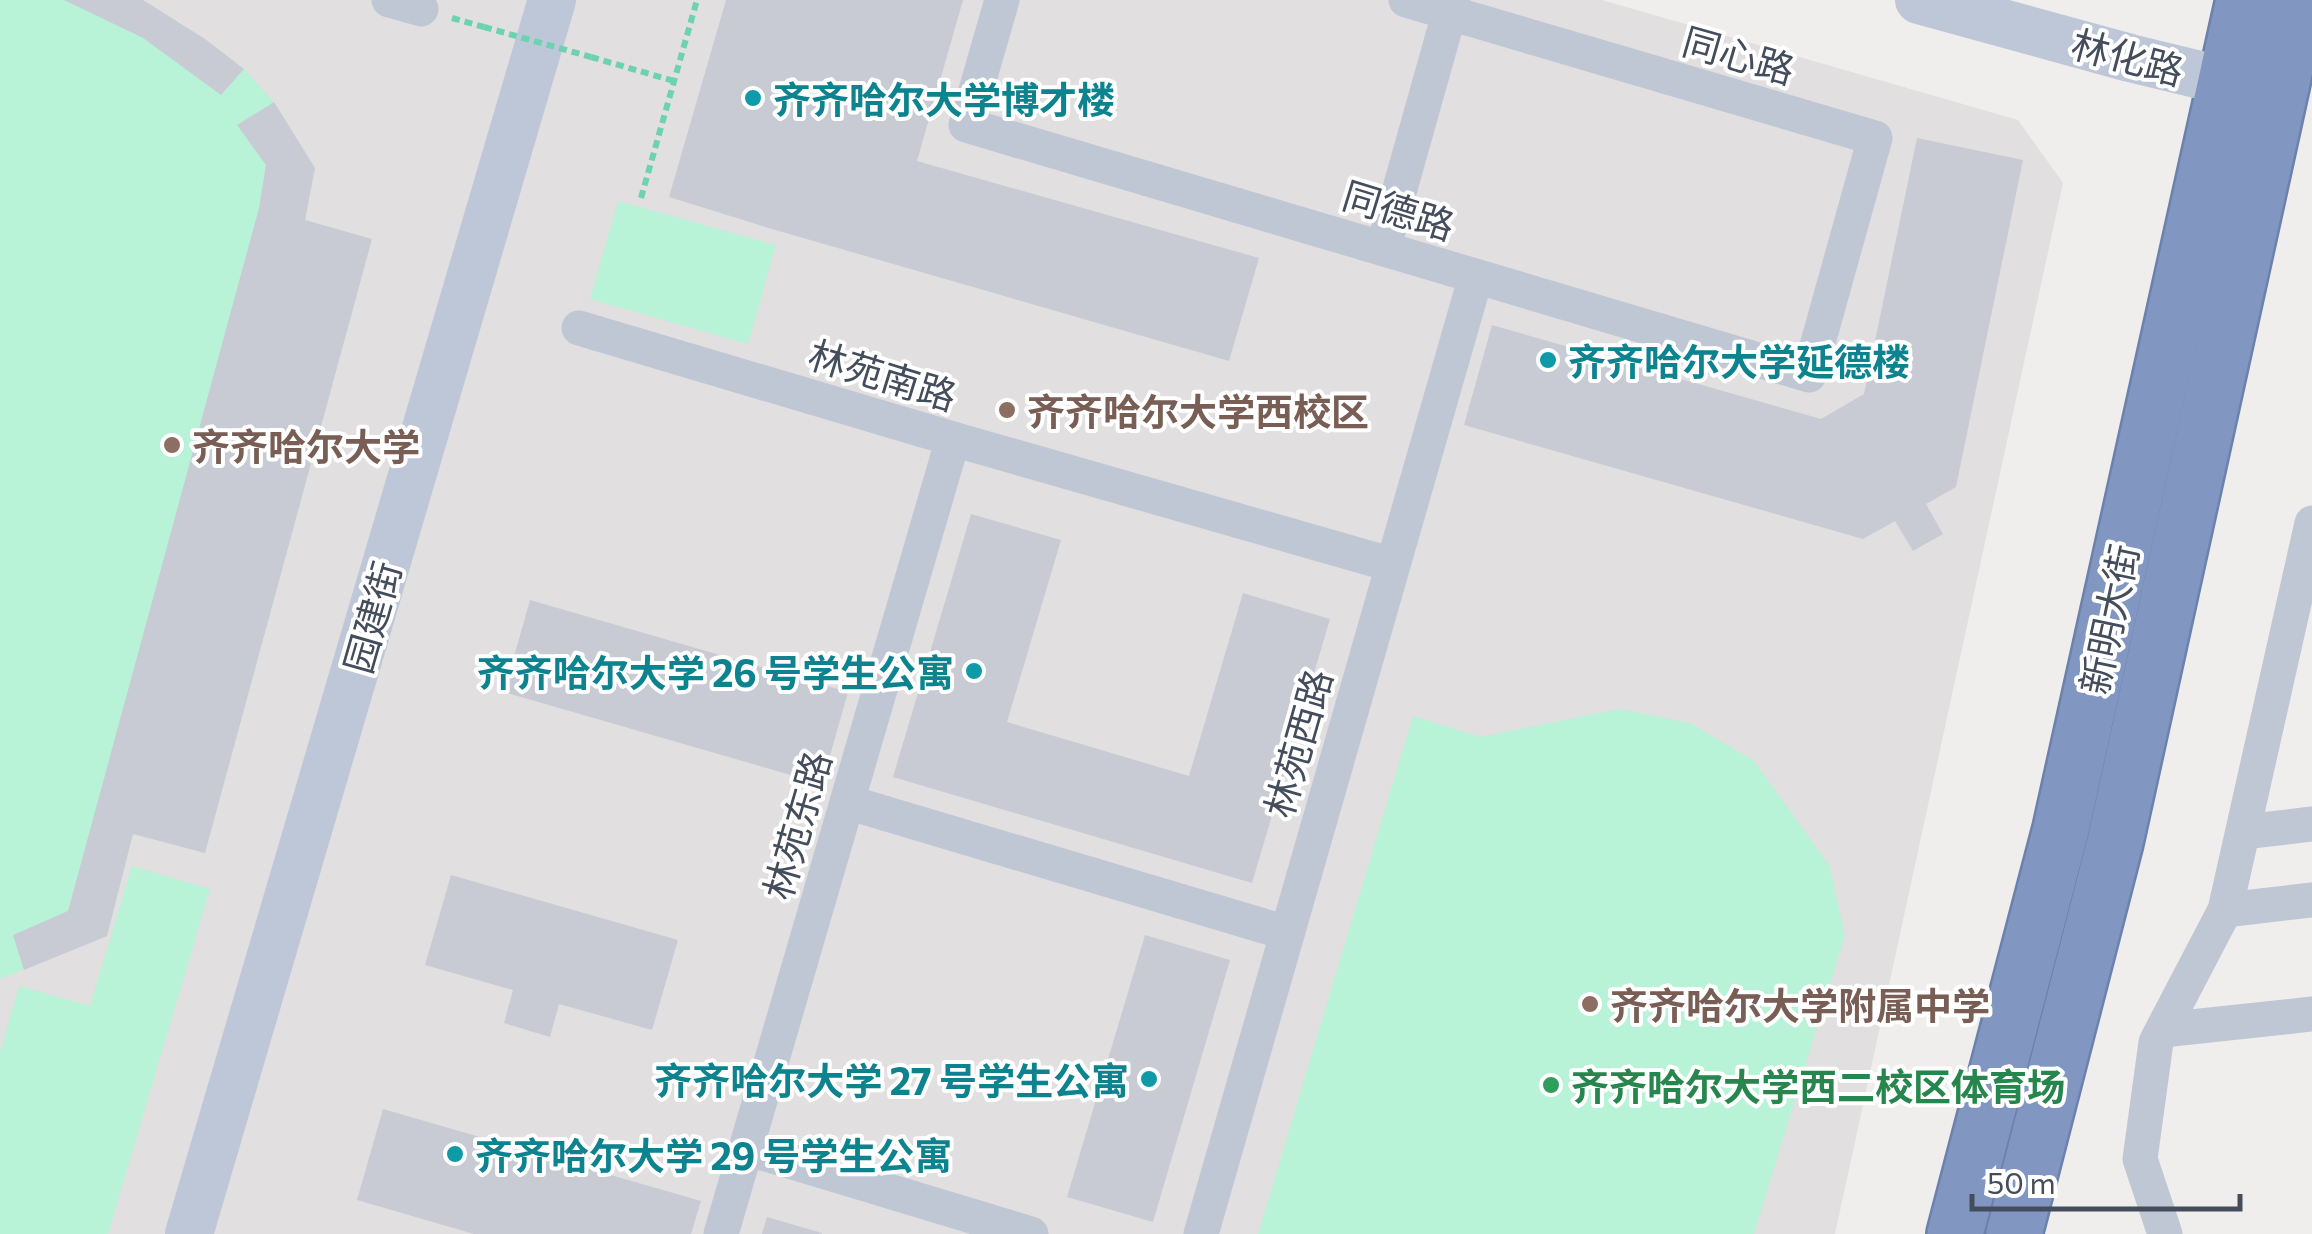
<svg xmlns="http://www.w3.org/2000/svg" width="2312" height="1234" viewBox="0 0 2312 1234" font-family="Commissioner,'Noto Sans SC',sans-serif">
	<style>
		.education { fill: #e1dfdf }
		.green { fill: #b8f2d7 }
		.building { fill: #c9cbd4 }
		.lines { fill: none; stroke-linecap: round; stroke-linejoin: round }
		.highway-casing { stroke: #6c81ac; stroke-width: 60 }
		.path { stroke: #6dd2b0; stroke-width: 6; stroke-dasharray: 8 5; stroke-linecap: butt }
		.street { stroke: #c0c7d4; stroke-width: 35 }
		.secondary { stroke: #bec7d8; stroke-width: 48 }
		.highway { stroke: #8196c0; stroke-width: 55 }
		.path-bridge { stroke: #6dd2b0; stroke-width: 6; stroke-dasharray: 8 5; stroke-linecap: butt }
		.culture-dot { fill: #0f9aa8; stroke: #fff; stroke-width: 4 }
		.education-dot { fill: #8d6e63; stroke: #fff; stroke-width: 4 }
		.leisure-dot { fill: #2e9e5b; stroke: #fff; stroke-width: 4 }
		.labels { text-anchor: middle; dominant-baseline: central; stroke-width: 8; stroke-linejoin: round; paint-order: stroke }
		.street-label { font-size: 38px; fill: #444d5c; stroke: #fff }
		.culture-label { font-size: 38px; font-weight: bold; fill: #0d838f; stroke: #fff; text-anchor: start }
		.education-label { font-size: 38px; font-weight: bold; fill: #785e54; stroke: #fff; text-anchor: start }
		.leisure-label { font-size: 38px; font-weight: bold; fill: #27864d; stroke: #fff; text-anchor: start }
	</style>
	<rect width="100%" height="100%" fill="#f0eeed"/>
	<path class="education" d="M0 0H1602L2018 120 2063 183 1835 1234H0Z"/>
	<path class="green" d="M0 0H143L205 39 244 69 274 102 315 168 305 220 372 239 205 853 133 834 107 936 0 979Z
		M618 201 776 245 748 344 590 299Z
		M1619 709 1690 723 1754 761 1829 865 1845 935 1754 1234H1258L1413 716 1481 737Z
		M132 866 210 889 108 1234H0V1052L19 986 90 1006Z"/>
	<path class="building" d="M64 0H143L205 39 244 69 221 95 143 38Z
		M726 0H963L917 161 1259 258 1229 361 772 229 669 197Z
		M274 102 315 168 305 220 372 239 205 853 133 834 107 936 24 970 13 935 68 911 259 208 266 165 237 125Z
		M1917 138 2023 160 1956 487 1926 504 1943 534 1913 551 1895 521 1863 539 1464 425 1492 325 1821 419 1864 394Z
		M971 514 1061 540 1007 722 1189 776 1243 593 1330 619 1252 883 893 777Z
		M530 600 848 692 822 784 504 692Z
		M451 875 678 940 652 1030 559 1004 550 1037 504 1023 513 990 425 965Z
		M1145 935 1230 960 1153 1222 1067 1197Z
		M383 1109 701 1201 691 1234H474L357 1200Z
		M767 1217 822 1233V1234H762Z"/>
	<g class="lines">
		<defs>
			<path id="highway" d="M1955 1234 2061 829 2244 0
				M2014 1234 2115 842 2300 0"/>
		</defs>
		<use href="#highway" class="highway-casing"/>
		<path class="path" d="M452 18 484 27
			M591 57 674 81
			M641 198 697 0"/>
		<path class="street" d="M389 0 421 9
			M1002 0 966 125 1809 375 1875 138 1406 0
			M1383 249 1453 0
			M579 328 953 439 1393 565
			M847 802 1287 933
			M2243 832 2312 824
			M2225 910 2312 900
			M2163 1030 2312 1014
			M746 1148 1031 1234
			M721 1234 953 439
			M1201 1234 1476 276
			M2165 1234 2140 1159 2156 1042 2225 910 2312 523"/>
		<path class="secondary" d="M1919 0 2130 58 2262 90
			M189 1234 552 0"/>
		<use href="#highway" class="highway"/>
		<path class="path-bridge" d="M484 27 591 57"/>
	</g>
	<g class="culture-dot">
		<circle cx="753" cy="98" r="10"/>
		<circle cx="1548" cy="360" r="10"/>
		<circle cx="974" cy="671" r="10"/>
		<circle cx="1149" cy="1079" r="10"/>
		<circle cx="455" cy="1154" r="10"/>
	</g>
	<g class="education-dot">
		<circle cx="1007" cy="410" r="10"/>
		<circle cx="172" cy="445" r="10"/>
		<circle cx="1590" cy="1004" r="10"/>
	</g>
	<circle class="leisure-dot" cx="1551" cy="1085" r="10"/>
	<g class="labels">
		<g class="street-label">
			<text transform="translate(1739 54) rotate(16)">同心路</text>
			<text transform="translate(2128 56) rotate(15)">林化路</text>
			<text transform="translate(1399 209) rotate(17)">同德路</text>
			<text transform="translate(883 374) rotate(17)">林苑南路</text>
			<text transform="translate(371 617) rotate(-74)">园建街</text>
			<text transform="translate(2108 619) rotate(-78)">新明大街</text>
			<text transform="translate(1297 743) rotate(-74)">林苑西路</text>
			<text transform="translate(796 825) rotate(-74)">林苑东路</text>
		</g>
		<g class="culture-label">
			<text x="773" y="98">齐齐哈尔大学博才楼</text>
			<text x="1568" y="360">齐齐哈尔大学延德楼</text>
			<text x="954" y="671" text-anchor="end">齐齐哈尔大学 26 号学生公寓</text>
			<text x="1129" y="1079" text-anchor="end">齐齐哈尔大学 27 号学生公寓</text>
			<text x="475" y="1154">齐齐哈尔大学 29 号学生公寓</text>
		</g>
		<g class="education-label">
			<text x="1027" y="410">齐齐哈尔大学西校区</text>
			<text x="192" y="445">齐齐哈尔大学</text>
			<text x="1610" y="1004">齐齐哈尔大学附属中学</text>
		</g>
		<g class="leisure-label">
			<text x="1571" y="1085">齐齐哈尔大学西二校区体育场</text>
		</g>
	</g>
	<path d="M1972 1194v15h268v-15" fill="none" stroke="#444d5c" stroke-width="5"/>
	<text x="1987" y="1194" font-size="30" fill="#444d5c" stroke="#ffffff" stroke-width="8" paint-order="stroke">50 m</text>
</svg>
